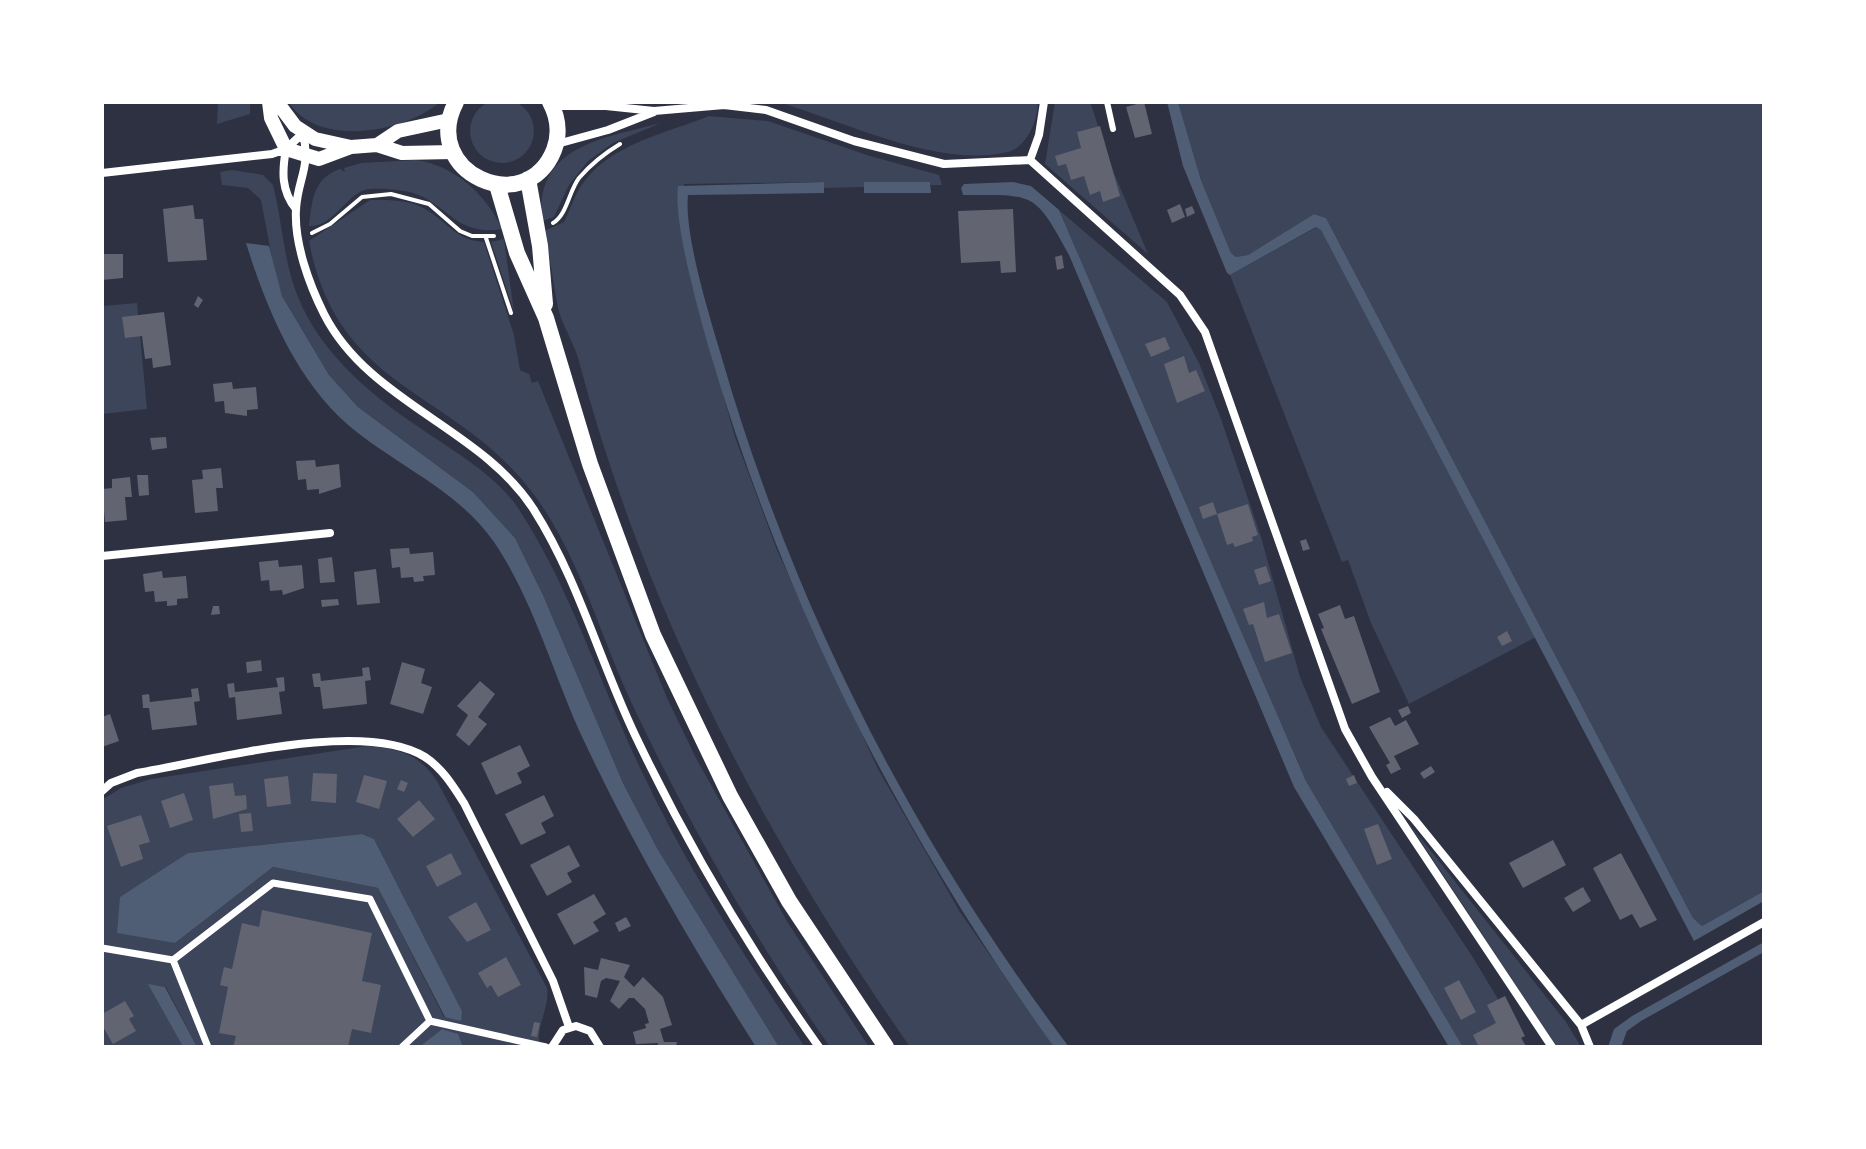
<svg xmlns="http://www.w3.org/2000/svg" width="1866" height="1149" viewBox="0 0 1866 1149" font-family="'Times New Roman',serif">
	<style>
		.green { fill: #3c4559; fill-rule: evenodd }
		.water { fill: #4f5d75 }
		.building { fill: #626471 }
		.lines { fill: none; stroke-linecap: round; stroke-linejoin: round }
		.path { stroke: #fff; stroke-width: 4 }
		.service { stroke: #fff; stroke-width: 6 }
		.pedestrian { stroke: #fff; stroke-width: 7 }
		.minor { stroke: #fff; stroke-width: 8 }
		.tertiary { stroke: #fff; stroke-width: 14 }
		.secondary { stroke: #fff; stroke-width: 16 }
	</style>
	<rect width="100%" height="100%" fill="#2d3142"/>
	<path class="green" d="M470 131a32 32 0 1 1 64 0a32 32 0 1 1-64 0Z
		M218 102H250V114L217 124Z
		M289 102H440C405 133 316 148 289 102Z
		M778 102 1010 103 1038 102C1038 120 1027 147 1008 152 939 169 843 121 778 102Z
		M1055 102H1090L1114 173 1148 254 1045 164Z
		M1178 102H1764V891L1702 926 1693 918 1326 218 1314 214 1248 255 1236 257 1231 253 1201 180Z
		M709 116 768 121 870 156 939 175 942 185H931L930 182H864V187L824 188 823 182 684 184 691 281 735 437 777 550 878 769 960 912 1054 1047H910C763 836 644 608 578 358 573 341 562 325 558 308 553 282 550 256 544 231L564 222C571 209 574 195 583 183 611 144 666 133 709 116Z
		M661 123 613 143 588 161 569 185 554 217 542 221C534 145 605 138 661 123Z
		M415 160C453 164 487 195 502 229 449 238 446 193 396 190 387 189 374 188 365 190 345 196 332 228 309 226 312 201 313 178 340 169L345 172 344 168 361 163Z
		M232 170 263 175 273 185C281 216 283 249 292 280 312 346 364 390 420 428 452 450 496 475 518 508 572 590 601 688 644 776 689 871 747 960 805 1047H779L657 848 623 783 543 595 515 538 473 492 358 407 329 375 282 296 275 275 261 200 248 188 222 185 220 172Z
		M370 200C390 200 408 199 425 209 447 221 456 241 484 242L514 335 520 370 529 374 532 383 538 381 667 698 696 758 788 923 869 1047H830C755 939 689 825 633 706 600 636 579 554 532 492 454 389 337 392 309 241Z
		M1059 210 1167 302 1199 363 1221 419 1261 537 1300 677 1321 727 1472 956 1527 1047H1463L1306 781Z
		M1317 227 1321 229 1536 637 1409 704 1371 623 1348 560 1342 562 1230 275Z
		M504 239 514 312 491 242Z
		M137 303 147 409 102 414V306Z
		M367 746C398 748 419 754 437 781L547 988C550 1008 535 1027 540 1047H463L457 1034 442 1029 419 1047H197L166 987 149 985 183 1047H102V800L121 788 151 779ZM362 834 374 839 462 1011 444 1017 378 888 273 867 175 943 152 938 188 853Z
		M1408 822 1566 1022 1581 1047H1557Z"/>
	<path class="water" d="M1167 102H1178L1201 180 1231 253 1236 257 1248 255 1314 214 1326 218 1693 918 1702 926 1764 891V901L1694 941 1321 230 1316 227 1230 275 1227 273 1183 166Z
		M824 182V193L688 195C684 235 709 314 721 355 793 606 912 839 1069 1047H1054L1051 1043C898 829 784 604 710 352 699 313 673 223 678 186Z
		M864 182H930L931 193H864Z
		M1013 182 1031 186 1059 210 1306 781 1463 1047H1449L1294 787 1069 255C1034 191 1035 195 963 195L961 188 964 184Z
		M246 243 269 246 282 296 329 375 358 407 473 492 515 538 543 595 623 783 657 848 779 1047H756C693 948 634 847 584 741 554 677 534 601 494 542 460 493 404 469 358 433 299 388 267 311 246 243Z
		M362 834 374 839 462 1011 461 1021 445 1017 378 888 273 867 175 943 117 933 120 897 188 853Z
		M1764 942V952L1641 1021 1627 1031 1621 1047H1608L1614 1029 1632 1016Z
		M148 984 165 987 197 1047H183Z
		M442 1029 458 1034 463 1047H419Z"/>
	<path class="building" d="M1144 102 1152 134 1135 138 1126 107Z
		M1100 126 1120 196 1103 202 1100 191 1090 195 1084 176 1071 180 1066 164 1058 166 1055 156 1081 148 1077 132Z
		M1180 204 1185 217 1172 223 1167 210Z
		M193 205 195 219H203L207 260 168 262 163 209Z
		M1192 206 1195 213 1187 217 1185 209Z
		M1013 209 1016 272 1001 273 1000 261 961 263 958 211Z
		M102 254H123V278L102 280Z
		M1062 255 1064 268 1057 270 1055 257Z
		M198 296 203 300 198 308 194 305Z
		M164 312 171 365 153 368 152 358 145 359 142 336 125 338 122 317Z
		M1165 337 1170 349 1151 357 1145 344Z
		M1184 356 1189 373 1196 370 1205 391 1177 403 1164 364Z
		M232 382 233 389 256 387 258 409 247 410V416L225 413 224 401 215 402 213 384Z
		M166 437 167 448 152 450 150 438Z
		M315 460 316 467 339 464 341 487 319 494V489L307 490 306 479 298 480 296 461Z
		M221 468 223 488H216L218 511 195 513 192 480 203 479 202 470Z
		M137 475H148L149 495 139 496Z
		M130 477 132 497H125L127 520 105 522 102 489 112 488V479Z
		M1213 502 1217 514 1203 519 1199 507Z
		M1248 504 1258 535 1252 537 1253 541 1235 547 1233 543 1227 545 1217 514Z
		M1306 539 1310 549 1303 551 1300 541Z
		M409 548 410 554 433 552 435 575 423 576 424 581 414 582 413 577 401 578 400 567 392 568 390 549Z
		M332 557 335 582 320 583 318 559Z
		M278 560 279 567 302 565 304 588 283 595 282 590 270 591 269 580 261 581 259 562Z
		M1266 566 1271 581 1259 585 1254 570Z
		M376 569 380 603 357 605 354 572Z
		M162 571 163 578 186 576 188 598 177 599V605L167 606V601L155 602 154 591 145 592 143 574Z
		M338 599 339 605 322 607 321 600Z
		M1264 602 1267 618 1279 614 1292 653 1265 662 1253 624 1249 625 1243 609Z
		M1340 605 1345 619 1354 616 1380 692 1352 704 1321 629 1324 628 1318 614Z
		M213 606H219L220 614 211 615Z
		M1507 631 1512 641 1502 646 1497 637Z
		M261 660 262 671 247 673 246 662Z
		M402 662 425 669 421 683 432 687 423 714 390 704Z
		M369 667 371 680 365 681 367 704 323 709 320 687H314L312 674 320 673 321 681 363 676 362 668Z
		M284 677 285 691 279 692 282 714 237 720 235 697 229 698 227 684 234 683 235 692 278 687 276 678Z
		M480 681 495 694 478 717 487 724 469 746 456 735 468 715 457 706Z
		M198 688 200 701 194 702 197 725 152 730 149 708H143L142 695 149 694 150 702 192 697 191 689Z
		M1408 706 1411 713 1402 718 1398 710Z
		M110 714 119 741 102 747V717Z
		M1390 717 1395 726 1406 720 1419 744 1394 756 1401 769 1391 774 1386 765 1390 763 1369 727Z
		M520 745 530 766 517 773 522 783 496 795 481 763Z
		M1431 766 1435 772 1424 779 1420 773Z
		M313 773 337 774 336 803 311 801Z
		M364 775 387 781 379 809 356 802Z
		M1354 775 1357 783 1349 786 1346 779Z
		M288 776 291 804 267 807 264 779Z
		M401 780 408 783 404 792 397 789Z
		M233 783 235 796 246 795 247 809 213 819 209 786Z
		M184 793 193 820 170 828 161 801Z
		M544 795 554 816 541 823 546 833 521 845 505 814Z
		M419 800 435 819 413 837 397 819Z
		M251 813 253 831 241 832 239 814Z
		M141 815 150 842 139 845 143 859 121 867 107 826Z
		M1378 824 1392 859 1377 865 1364 829Z
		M1553 840 1566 865 1523 888 1509 863Z
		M569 845 580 866 567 873 572 882 547 896 530 865Z
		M451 853 462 874 437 887 426 866Z
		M1621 853 1657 920 1640 928 1632 914 1620 920 1593 868Z
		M1583 887 1591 901 1573 912 1564 898Z
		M594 894 606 914 593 922 599 931 574 945 557 914Z
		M476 902 491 930 467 942 448 917Z
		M262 910 372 933 362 981 381 985 371 1033 352 1029 348 1047H233L236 1036 219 1033 228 987 220 985 224 967 232 969 242 923 259 927Z
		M626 917 631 926 619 932 615 923Z
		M506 957 521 985 498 997 491 985 487 988 478 973Z
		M601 958 630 965 624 977 634 987 643 977 663 997 672 1025 660 1029 664 1042H677L676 1047H657L658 1043 636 1044 633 1032 646 1028 645 1024 649 1023 645 1009 634 998H629L619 1009 610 1001 620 981 606 978 601 981 597 998 585 995 584 967 598 970Z
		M1459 980 1476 1012 1461 1020 1444 988Z
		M1505 996 1525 1036 1521 1038 1526 1047H1479L1473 1035 1496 1023 1487 1005Z
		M125 1001 134 1016 129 1019 136 1031 113 1044 102 1025V1014Z
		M534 1022 540 1023 537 1037 531 1036Z"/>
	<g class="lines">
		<path class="path" d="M553 223C567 215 569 191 579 178 591 164 605 153 620 144
			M312 233 330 224 362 197 391 194 429 204 460 231 472 236H494
			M486 238 511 313"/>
		<path class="service" d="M1107 102 1113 129"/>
		<path class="pedestrian" d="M102 948 173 960 273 883 370 899 430 1021 402 1047
			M173 960 208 1047
			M430 1021 546 1047"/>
		<path class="minor" d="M552 106H606L654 111 724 105 766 110 854 141 944 164 1030 160 1180 295 1205 332 1345 729 1372 777 1552 1047
			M557 144 608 130 654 112
			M286 149C282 171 281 191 296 209
			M1030 160 1039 135 1044 102
			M102 173 272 154 286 149 303 133C311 169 298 177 296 209 294 243 309 284 324 314 369 403 482 428 534 510 578 579 600 662 635 735 687 844 749 949 819 1047
			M102 556 330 533
			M102 791 111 783 137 773C209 761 362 718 425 757 442 768 453 786 464 803L553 981 569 1027
			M1387 792 1414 819 1581 1025 1590 1047
			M1581 1025 1764 922
			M552 1047 563 1030 576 1026 590 1031 600 1047"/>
		<path class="tertiary" d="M269 102 271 118 286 149 319 159 351 147
			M277 102 295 126 315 139 351 147 377 145 402 153 453 152
			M377 145 398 131 449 120"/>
		<path class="secondary" d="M456 102C419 173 526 220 554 150 560 134 558 117 550 102
			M528 179 540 246 545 304
			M497 185 517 253 546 318 590 464 653 635 730 796 789 901 886 1047"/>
	</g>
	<rect width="1866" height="1149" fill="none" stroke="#ffffff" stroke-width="208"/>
</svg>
